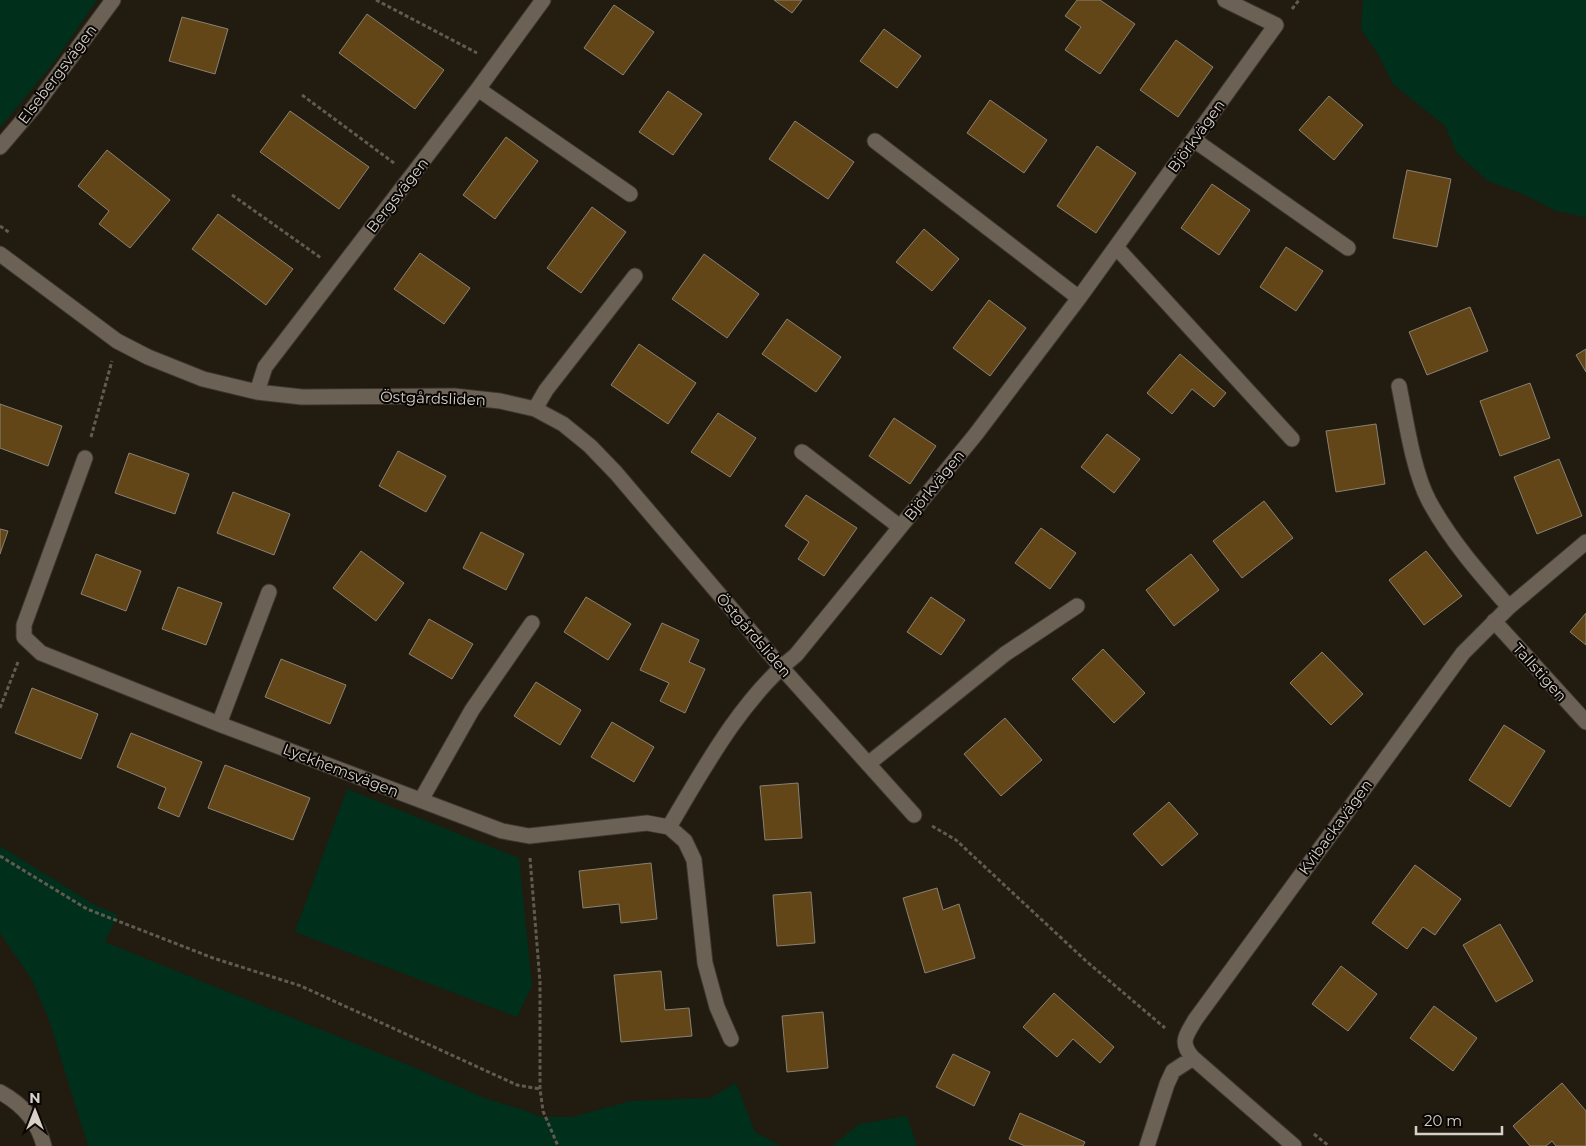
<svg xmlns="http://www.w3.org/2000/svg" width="1586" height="1146" viewBox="0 0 1586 1146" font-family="Montserrat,sans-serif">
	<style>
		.green { fill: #002f1c }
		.building { fill: #624617; stroke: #8a8173 }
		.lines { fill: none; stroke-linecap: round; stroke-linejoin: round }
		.minor-casing { stroke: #3c3631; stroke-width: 17 }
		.path { stroke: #615a51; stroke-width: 3; stroke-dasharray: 4 2.5; stroke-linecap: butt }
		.minor { stroke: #6b6255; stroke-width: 15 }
		.labels { text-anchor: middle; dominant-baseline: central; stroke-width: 4; stroke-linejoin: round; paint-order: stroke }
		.street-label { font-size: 15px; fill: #d6d0c9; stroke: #090603 }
	</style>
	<rect width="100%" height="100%" fill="#221b10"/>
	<path class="green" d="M0 0H97L55 61 0 128Z
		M1363 0H1586V217L1556 211 1527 196 1488 181 1457 153 1445 126 1393 84 1378 54 1361 29Z
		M347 789 519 858 532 986 517 1017 295 932Z
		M0 846 95 905 118 915 105 942 406 1064 487 1099 524 1110 541 1117H572L631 1101 710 1098 736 1083 755 1132 781 1146H88L48 1017 32 980 0 933Z
		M907 1116 917 1146H832L859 1124Z"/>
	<path class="building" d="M774 0H802L792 13Z
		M1077 0H1100L1135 24 1100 74 1065 50 1081 27 1065 16Z
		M614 5 654 32 623 75 584 48Z
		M367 14 444 70 415 109 339 53Z
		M182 17 228 29 215 74 169 61Z
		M884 29 921 56 897 88 860 61Z
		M1176 40 1213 67 1178 117 1140 90Z
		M668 91 702 114 673 155 639 132Z
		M1329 96 1363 125 1334 160 1299 130Z
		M990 100 1047 140 1024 173 967 133Z
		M290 111 369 167 339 209 260 152Z
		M795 121 854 162 828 199 769 159Z
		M506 137 538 161 495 219 463 195Z
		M1097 146 1136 173 1096 233 1057 206Z
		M107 150 170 200 130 248 99 224 109 211 78 186Z
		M1407 170 1451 179 1437 247 1393 238Z
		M1212 184 1250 210 1219 255 1181 228Z
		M592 207 626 232 581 293 547 268Z
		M218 214 293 269 266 305 192 249Z
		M924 229 959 259 932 291 896 262Z
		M1286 247 1323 271 1296 311 1260 287Z
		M420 253 470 288 444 324 394 289Z
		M704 254 759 294 727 338 672 299Z
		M989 300 1026 328 990 376 953 348Z
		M1470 307 1488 351 1427 375 1409 332Z
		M787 319 841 357 816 392 762 354Z
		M639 344 696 383 668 424 611 385Z
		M1586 349V372L1576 355Z
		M1180 354 1226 393 1214 407 1192 389 1172 414 1147 393Z
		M1530 383 1550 438 1500 456 1480 401Z
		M0 404 62 426 48 466 0 448Z
		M718 413 756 438 730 477 691 452Z
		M894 418 936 446 910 484 869 456Z
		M1376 424 1385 484 1336 492 1326 431Z
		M1107 434 1140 459 1114 493 1081 467Z
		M398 451 446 476 426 512 379 486Z
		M129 453 189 474 175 514 115 493Z
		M1559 459 1582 516 1537 534 1514 477Z
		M233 492 290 514 274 555 217 533Z
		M806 495 857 528 824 576 798 559 809 542 785 526Z
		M1264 501 1293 538 1242 578 1213 541Z
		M1041 528 1076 553 1050 589 1015 563Z
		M0 529 8 531 0 554Z
		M481 532 524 554 506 590 463 568Z
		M361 551 404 583 376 621 333 588Z
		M1426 551 1462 596 1424 625 1389 580Z
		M96 554 141 571 126 611 81 594Z
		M1191 554 1219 590 1174 626 1146 590Z
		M178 587 222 603 206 645 162 629Z
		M586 597 631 624 608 660 564 632Z
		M931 597 965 620 941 655 907 632Z
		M1586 613V645L1570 632Z
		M429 619 473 644 452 679 409 654Z
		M662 623 699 640 689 662 705 669 685 713 660 701 669 683 640 670Z
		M1103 649 1145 693 1114 723 1072 679Z
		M1322 652 1363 694 1331 725 1290 683Z
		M281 659 346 685 330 724 265 697Z
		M536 682 581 710 560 745 514 716Z
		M32 688 98 714 81 759 15 733Z
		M1005 718 1042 760 1001 796 964 754Z
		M612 722 654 747 634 782 591 757Z
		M1504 725 1545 751 1510 807 1469 780Z
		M131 733 202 762 179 817 158 808 166 788 117 767Z
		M225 765 310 798 293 840 208 808Z
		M798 783 802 838 765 840 760 786Z
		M1169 802 1198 834 1162 866 1133 834Z
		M651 863 657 919 621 923 619 904 583 908 579 871Z
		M1415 865 1461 899 1435 935 1423 927 1407 949 1372 923Z
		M937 888 943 910 959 904 975 958 925 973 903 898Z
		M811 892 815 943 777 946 773 895Z
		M1500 924 1533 981 1496 1002 1463 945Z
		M1341 966 1377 994 1348 1031 1312 1004Z
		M661 971 665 1010 689 1008 692 1036 621 1042 614 975Z
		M1054 993 1114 1047 1100 1063 1073 1039 1057 1057 1023 1027Z
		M1434 1006 1477 1038 1453 1071 1410 1038Z
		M823 1012 828 1068 787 1072 782 1016Z
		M953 1054 990 1072 974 1106 936 1087Z
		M1562 1083 1586 1111V1146H1556L1552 1141 1546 1146H1530L1513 1126Z
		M1020 1113 1085 1142 1083 1146H1025L1009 1139Z"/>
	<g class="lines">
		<defs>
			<path id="minor" d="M478 89 630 194
				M1194 140 1348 248
				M875 141 1079 298
				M0 147 35 106 113 0
				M1116 247 1292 439
				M0 254 117 341 148 357 203 379 257 392 302 397 454 396 500 401 535 409 563 424 590 446 616 473 781 667 914 815
				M1399 386C1406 420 1413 471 1429 501 1450 540 1480 574 1509 607
				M257 392 265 367 478 89 543 0
				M535 409 546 390 635 276
				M802 452 900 527
				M85 458 24 625V637L41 653 219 724 502 831 529 836 647 823 669 827C704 768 742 698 796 655L976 434 1079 298 1276 25 1225 0
				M1494 621 1586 722
				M219 724 269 592
				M868 764 1005 654 1077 606
				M421 800 472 710 532 623
				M669 827 685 841 694 860 705 963 717 1007 731 1039
				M0 1092C22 1104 38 1121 44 1146
				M1147 1146 1167 1084 1173 1071 1193 1058
				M1294 1146 1193 1058C1179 1042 1186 1036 1195 1020L1463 653 1509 607 1586 542"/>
		</defs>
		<use href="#minor" class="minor-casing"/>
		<path class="path" d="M376 0 477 53
			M1292 9 1299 0
			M302 95 394 163
			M232 195 321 258
			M0 226 10 233
			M91 437 112 361
			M0 708 18 662
			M932 826 956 840 1086 961 1165 1028
			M0 856 87 909 213 958 301 986 517 1085 540 1089
			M530 858 540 982V1089L543 1111 558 1146
			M1314 1134 1329 1146"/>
		<use href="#minor" class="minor"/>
	</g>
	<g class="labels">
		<g class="street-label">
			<text transform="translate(57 74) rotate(-53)">Elsebergsvägen</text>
			<text transform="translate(1196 136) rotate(-54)">Björkvägen</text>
			<text transform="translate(397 195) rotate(-52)">Bergsvägen</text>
			<text transform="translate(433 398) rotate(2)">Östgårdsliden</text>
			<text transform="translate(934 485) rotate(-51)">Björkvägen</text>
			<text transform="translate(754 635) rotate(49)">Östgårdsliden</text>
			<text transform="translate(1540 672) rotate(48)">Tallstigen</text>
			<text transform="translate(341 770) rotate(21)">Lyckhemsvägen</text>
			<text transform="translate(1335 827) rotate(-54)">Kvibackavägen</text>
		</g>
	</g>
	<g transform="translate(35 1111)" stroke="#090603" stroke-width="4" paint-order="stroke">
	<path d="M0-4L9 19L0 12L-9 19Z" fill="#d6d0c9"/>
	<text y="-8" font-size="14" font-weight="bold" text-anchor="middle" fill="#d6d0c9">N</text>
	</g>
	<path d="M1416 1126v8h86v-8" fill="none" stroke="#d6d0c9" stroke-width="2.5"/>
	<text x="1424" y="1126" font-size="15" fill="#d6d0c9" stroke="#090603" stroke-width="4" paint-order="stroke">20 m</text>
</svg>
